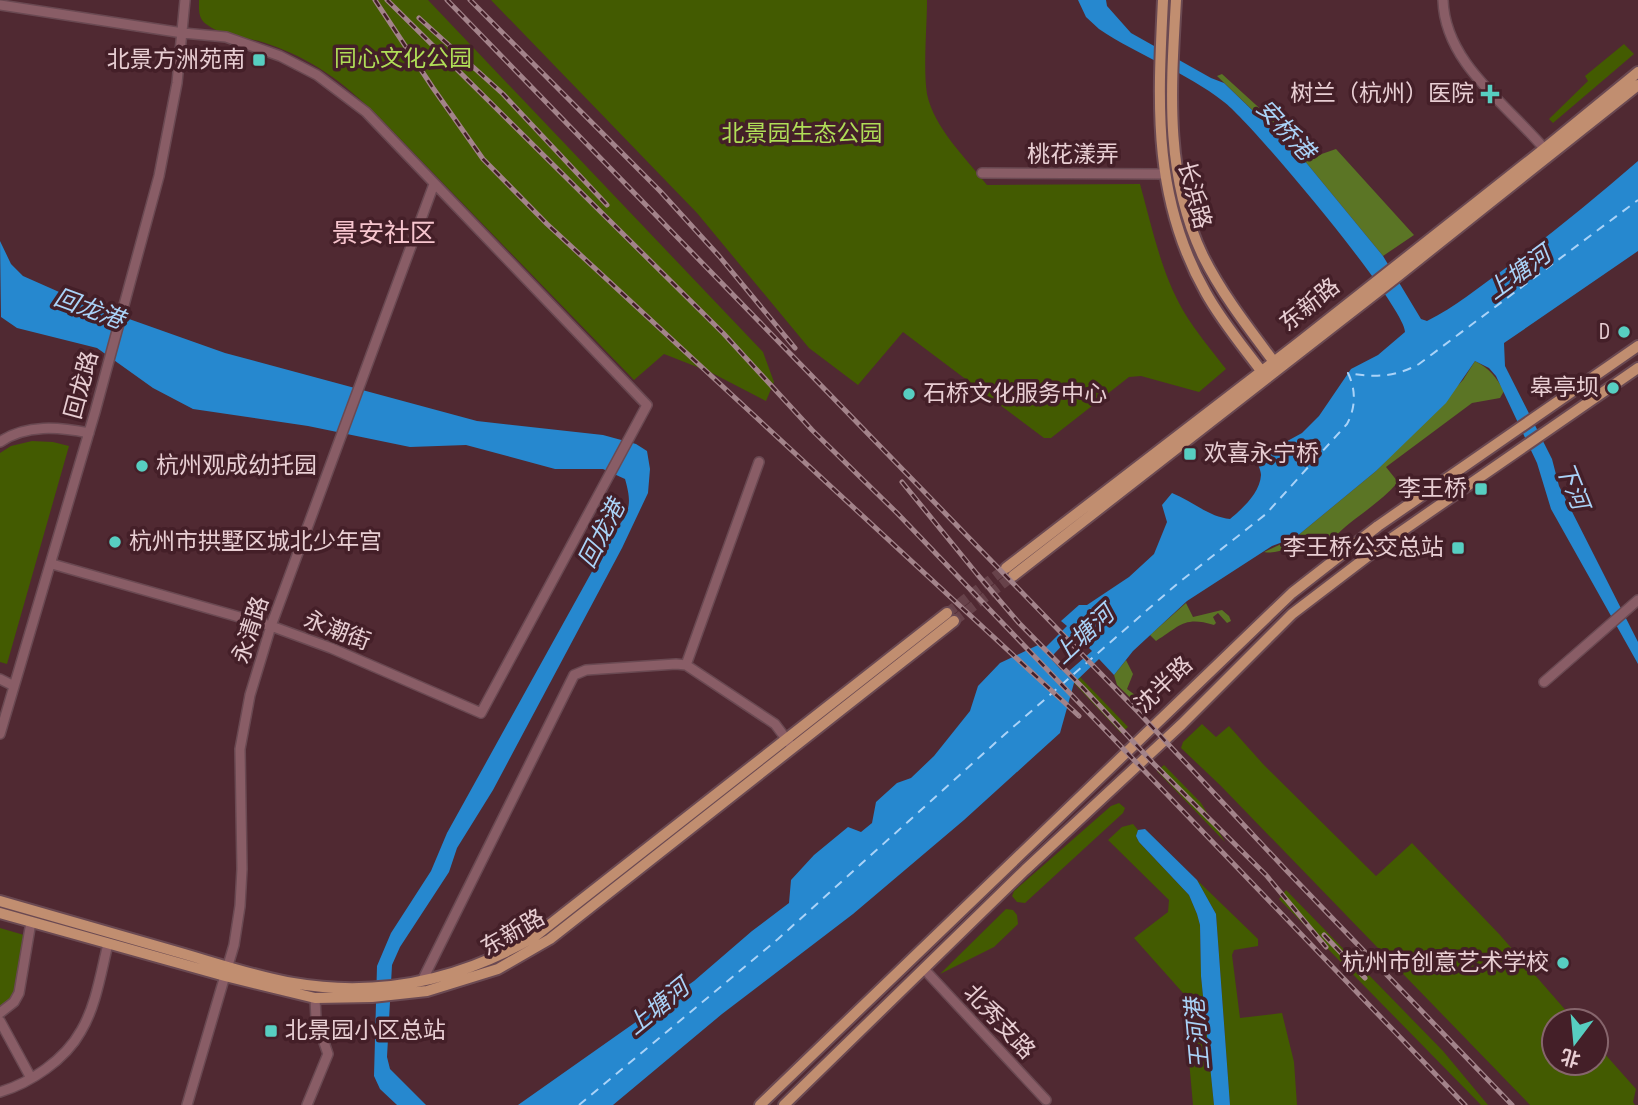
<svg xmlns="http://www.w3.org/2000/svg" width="1638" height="1105" viewBox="0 0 1638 1105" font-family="'Sofia Sans Condensed','Noto Sans SC',sans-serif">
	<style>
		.green { fill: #435b01 }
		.forest { fill: #5b7525 }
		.water { fill: #2688cf; fill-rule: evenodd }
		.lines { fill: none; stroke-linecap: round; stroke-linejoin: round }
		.ferry { stroke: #aad3f8; stroke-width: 2; stroke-dasharray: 9 7; stroke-linecap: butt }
		.major-tunnel { stroke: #67424a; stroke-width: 10; stroke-dasharray: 10 5; stroke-linecap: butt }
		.minor-casing { stroke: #6a4952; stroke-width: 12 }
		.major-casing { stroke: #6a4952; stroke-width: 14 }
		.minor { stroke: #895d66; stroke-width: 9 }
		.major { stroke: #c18e70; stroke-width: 10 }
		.rail-casing { stroke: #a3838a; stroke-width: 5 }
		.rail { stroke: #441f28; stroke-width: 2.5; stroke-dasharray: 8; stroke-linecap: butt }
		.poi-dot { fill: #57cec1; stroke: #441f28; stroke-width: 2.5 }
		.labels { text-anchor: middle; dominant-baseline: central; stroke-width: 7; stroke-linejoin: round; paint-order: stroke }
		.park-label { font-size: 23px; fill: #afdd57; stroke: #441f28 }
		.poi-label { font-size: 23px; fill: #e8ced3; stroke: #441f28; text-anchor: end }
		.street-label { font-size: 23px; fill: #e8ced3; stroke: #441f28 }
		.water-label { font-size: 24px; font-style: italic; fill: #aad3f8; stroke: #441f28 }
		.quarter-label { font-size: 26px; fill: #f7c5ce; stroke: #441f28 }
	</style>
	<rect width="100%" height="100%" fill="#502932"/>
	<path class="green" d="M199 0H428L763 352 774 382 766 401 710 372 664 354 634 380 376 114C341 81 314 60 268 44 249 37 222 37 206 24 198 18 199 10 199 0Z
		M491 0H927C927 26 923 69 927 94 934 128 966 158 987 185L1140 184C1152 227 1161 273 1184 312 1196 332 1212 351 1226 369L1199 392 1141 376 1129 377 1051 438H1044L903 332 858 385 809 348 697 213Z
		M1624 44 1634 54 1553 123 1549 119 1588 81 1585 76Z
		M32 441 53 442 69 446 7 664 0 662V453L11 446Z
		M1080 677 1128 727 1121 733 1074 683Z
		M1202 724 1216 737 1229 726 1263 764 1376 876 1412 843 1500 935 1575 1021H1554V1063H1596V1044L1636 1089 1633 1102 1635 1105H1530L1221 786 1181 748 1183 742Z
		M1164 765 1201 803 1225 842 1157 771Z
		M1119 803 1125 808 1123 813 1025 903 1017 902 1012 896 1014 891 1111 806Z
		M1133 824 1138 830 1136 836 1139 842 1189 895 1197 914 1200 925 1201 976 1214 1105H1193L1183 993 1134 938 1168 912 1169 900 1108 840 1122 827Z
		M1197 880 1258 939V946L1234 950 1232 955 1240 1018 1282 1013 1294 1062 1297 1105H1230L1216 914Z
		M1286 890 1443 1051 1488 1105H1481L1279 899Z
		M1006 909 1013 910 1017 915 1018 924 994 947 940 974Z
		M0 928 24 935 14 997 0 1007Z"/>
	<path class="forest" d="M1222 74 1313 157 1336 149 1414 235 1383 256 1304 160 1217 76Z
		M1475 361C1490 369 1496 377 1504 391L1500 398 1472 403 1386 467 1398 482C1385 497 1371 507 1355 519 1341 529 1331 542 1316 551L1306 537C1294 545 1278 555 1264 552L1296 537 1376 471 1463 380Z
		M1186 603 1193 617 1222 610 1229 616 1231 621 1227 623 1218 613 1213 617 1216 623 1214 625C1184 616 1180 626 1156 641L1150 635Z
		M1126 660 1133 674 1127 689 1147 704 1143 710 1117 685 1114 675Z"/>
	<path class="water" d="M1078 0H1106L1107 6 1131 33 1211 78 1224 83 1304 160 1383 256 1421 319 1427 321C1455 307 1478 288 1503 270 1550 235 1594 199 1638 161V251L1504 343 1505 366 1552 459 1559 486 1638 642V664L1551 509 1537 463 1496 376 1489 368 1475 361 1446 403 1376 471 1296 537 1272 546 1187 601 1133 651 1114 675 1099 659 1074 683 1060 733 964 820 853 914 722 1014 613 1105H518L694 981 752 931 789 903 791 880 814 855 848 827 861 832 872 823 876 802 897 783 911 778 934 756 970 711 978 686 1000 663 1038 645 1046 647 1067 626 1061 621 1079 605H1087L1129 577 1154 554 1167 522 1162 505 1172 493C1192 501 1209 517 1230 519 1242 509 1260 493 1261 475 1261 470 1257 463 1256 458L1302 433 1319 416 1351 369 1378 355 1405 332C1405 306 1252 123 1224 102 1186 72 1139 56 1099 29L1086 17ZM1074 633 1092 651 1069 671 1061 670 1052 660 1054 654Z
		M0 241 11 264 23 276 84 303 225 353 477 421 603 435 636 444 647 451 650 469 648 493 622 548 493 790 457 848 449 872 400 947 392 965 387 1057 390 1069 426 1105H397L380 1089 374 1076 377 966 391 933 431 871 447 833 610 539C627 513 634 510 625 479L603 469H555L466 445 410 447 308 426 193 409 153 388 97 348 17 328 1 317Z
		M1145 829 1197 880 1216 914 1230 1105H1214L1201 976 1200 925 1197 914 1189 895 1139 842 1136 836 1138 830Z"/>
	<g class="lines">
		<path class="ferry" d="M579 1105 778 939 1004 735 1177 584 1266 514 1347 424C1356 407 1356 390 1348 373 1374 378 1396 377 1419 364L1638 200"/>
		<path class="major-tunnel" d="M947 613 1006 568
			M954 621 1013 576"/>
		<defs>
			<path id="minor" d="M1443 0C1445 65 1510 106 1548 153
				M0 5 183 33 226 37 280 56 317 75 366 112 647 405 481 713 331 648 271 626 52 564
				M982 173 1164 174
				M0 442C26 424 59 427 89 433
				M686 665 759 462
				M0 679 14 686
				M1544 682 1638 600
				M0 734 95 412 159 176 177 83 185 0
				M924 969 1046 1100
				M422 981 574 675 586 670 676 664 686 665 775 724 790 744
				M0 1013 14 1002 19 993 31 922
				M0 1021 31 1078
				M0 1092C30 1083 65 1060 81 1031 96 1006 101 972 108 944
				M187 1105 234 945 240 906 242 869 240 749 250 695 271 626 434 184
				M307 1105 328 1054 316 1019 315 998"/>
			<path id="major" d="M1163 0C1158 104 1152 198 1206 293 1222 322 1245 349 1265 376
				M1176 0C1171 87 1164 175 1203 256 1223 296 1251 331 1277 366
				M1006 568 1297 344 1544 149 1638 72
				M1013 576 1398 276 1638 85
				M0 901C58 918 116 934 174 951 213 962 253 976 293 983 379 998 459 980 534 937L947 613
				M0 913 225 976 315 998 372 997 427 991 498 969 550 939 954 621
				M760 1105 1292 593 1378 526 1638 346
				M784 1105 1025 870 1182 724 1292 614 1389 540 1638 368"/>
		</defs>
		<use href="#minor" class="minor-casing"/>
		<use href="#major" class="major-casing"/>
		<use href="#minor" class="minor"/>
		<use href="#major" class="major"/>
		<defs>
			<path id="rail" d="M375 0 433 88 483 159 547 224 1079 716
				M387 0 723 333 812 430 897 513 1465 1105
				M447 0 1139 713 1286 870 1512 1105
				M470 0 660 191 719 256 795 348
				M419 18 503 94 607 205
				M902 482 977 574 1019 623 1084 689 1154 764 1266 875 1326 947
				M1324 935 1365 978"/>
		</defs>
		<use href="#rail" class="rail-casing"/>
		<use href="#rail" class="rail"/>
	</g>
	<g class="poi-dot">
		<rect x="252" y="53" width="14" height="14" rx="3.5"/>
		<path d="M1486.5 83.5h7v7h7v7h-7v7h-7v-7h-7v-7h7z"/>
		<circle cx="1624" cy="332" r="7"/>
		<circle cx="1613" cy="388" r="7"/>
		<circle cx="909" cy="394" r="7"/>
		<rect x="1183" y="447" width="14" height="14" rx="3.5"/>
		<circle cx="142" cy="466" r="7"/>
		<rect x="1474" y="482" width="14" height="14" rx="3.5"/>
		<circle cx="115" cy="542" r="7"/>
		<rect x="1451" y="541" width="14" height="14" rx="3.5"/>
		<circle cx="1563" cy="963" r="7"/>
		<rect x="264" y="1024" width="14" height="14" rx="3.5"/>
	</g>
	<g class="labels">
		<g class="park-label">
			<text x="403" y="59">同心文化公园</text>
			<text x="802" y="134">北景园生态公园</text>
		</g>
		<g class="poi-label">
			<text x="245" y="60">北景方洲苑南</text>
			<text x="1474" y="94">树兰（杭州）医院</text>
			<text x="1610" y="332">D</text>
			<text x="1599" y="388">皋亭坝</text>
			<text x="923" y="394" text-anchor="start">石桥文化服务中心</text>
			<text x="1204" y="454" text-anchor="start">欢喜永宁桥</text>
			<text x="156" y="466" text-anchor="start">杭州观成幼托园</text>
			<text x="1467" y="489">李王桥</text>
			<text x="129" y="542" text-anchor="start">杭州市拱墅区城北少年宫</text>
			<text x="1444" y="548">李王桥公交总站</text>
			<text x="1549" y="963">杭州市创意艺术学校</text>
			<text x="285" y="1031" text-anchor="start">北景园小区总站</text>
		</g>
		<g class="street-label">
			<text x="1073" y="155">桃花漾弄</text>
			<text transform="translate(1194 195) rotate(75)">长浜路</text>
			<text transform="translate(1310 305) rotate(-39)">东新路</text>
			<text transform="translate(82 385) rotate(-75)">回龙路</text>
			<text transform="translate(251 630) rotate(-72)">永清路</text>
			<text transform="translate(337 631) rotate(21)">永潮街</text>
			<text transform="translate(1164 685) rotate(-44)">沈半路</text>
			<text transform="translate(513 933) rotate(-30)">东新路</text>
			<text transform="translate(999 1022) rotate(47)">北秀支路</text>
		</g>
		<g class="water-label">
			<text transform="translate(1285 130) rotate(47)">安桥港</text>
			<text transform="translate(1519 273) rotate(-36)">上塘河</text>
			<text transform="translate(89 309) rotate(20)">回龙港</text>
			<text transform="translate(1572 486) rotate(68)">下河</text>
			<text transform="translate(602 534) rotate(-63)">回龙港</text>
			<text transform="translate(1084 635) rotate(-43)">上塘河</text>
			<text transform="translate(658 1007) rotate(-39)">上塘河</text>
			<text transform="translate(1198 1034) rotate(-95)">王河港</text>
		</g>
		<g class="quarter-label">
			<text x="384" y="234">景安社区</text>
		</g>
	</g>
	<g transform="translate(1575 1042) rotate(196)"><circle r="33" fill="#441f28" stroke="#86656c" stroke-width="2"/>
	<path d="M0-5L12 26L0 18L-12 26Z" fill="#57cec1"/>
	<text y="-10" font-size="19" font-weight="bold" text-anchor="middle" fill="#e8ced3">北</text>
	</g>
</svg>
